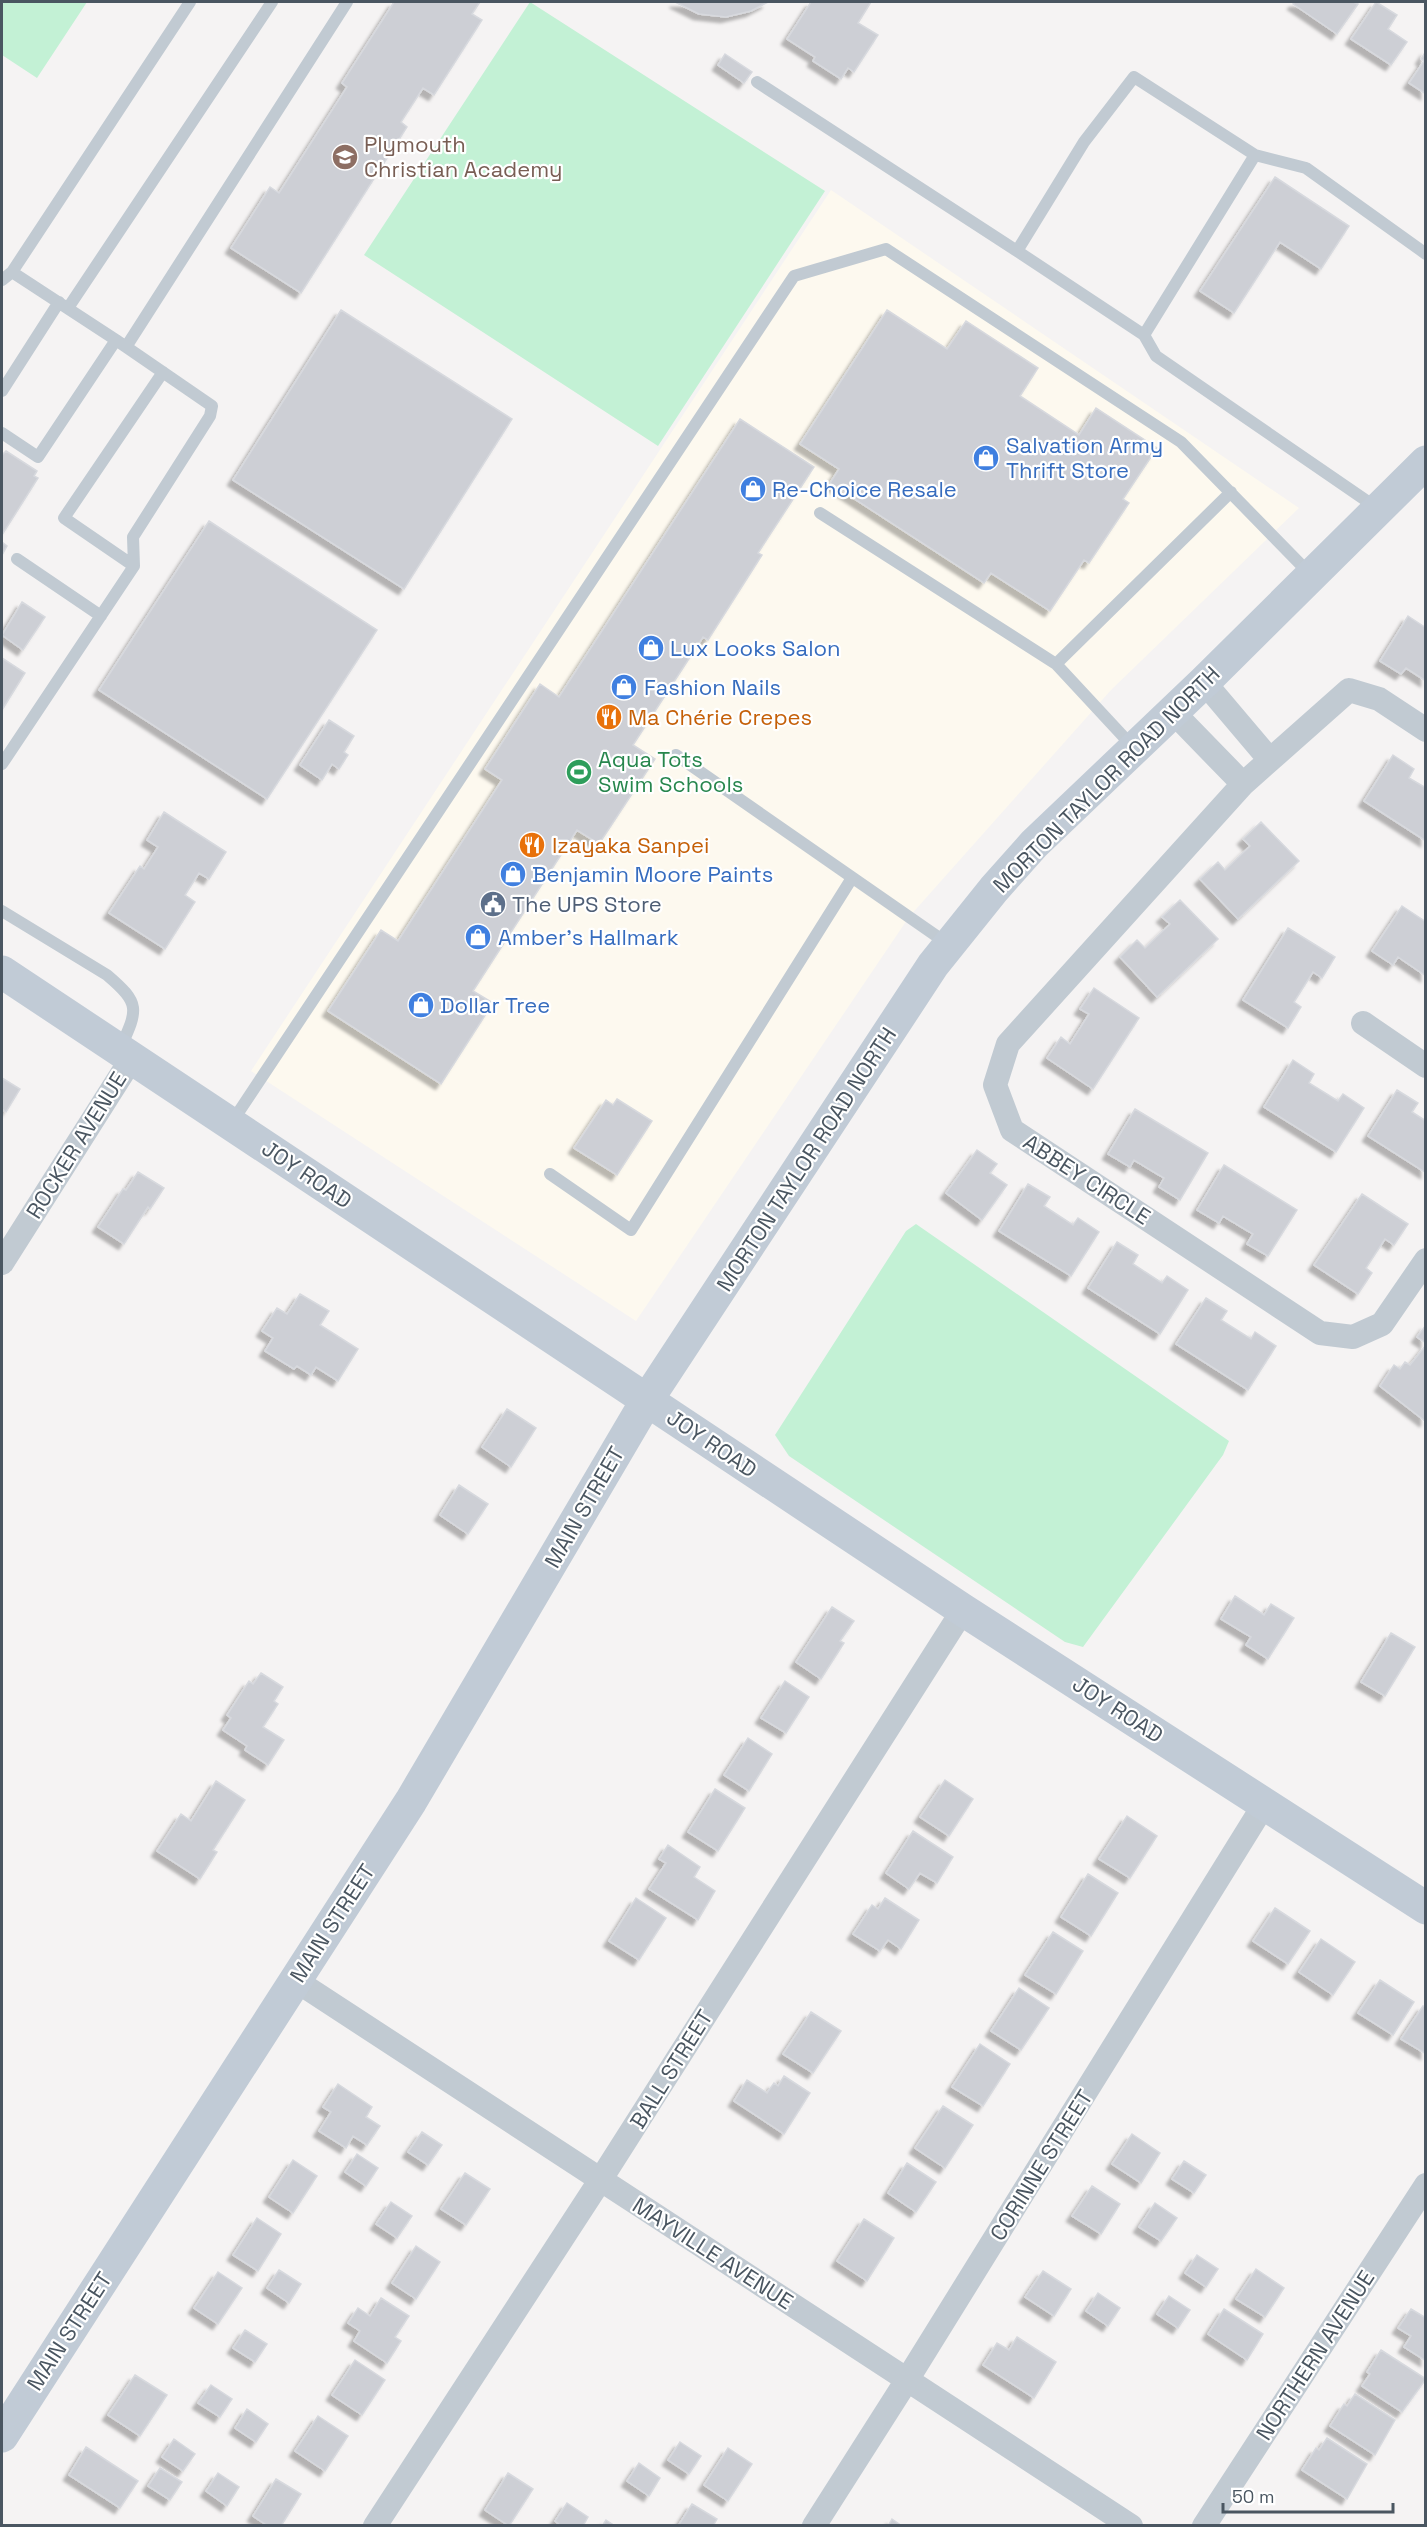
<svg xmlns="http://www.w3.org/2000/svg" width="1427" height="2527" viewBox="0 0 1427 2527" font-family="'Space Grotesk',sans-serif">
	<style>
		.commercial { fill: #fdf9ef }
		.green { fill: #c3f1d5 }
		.building { fill: #cdcfd5; stroke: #d7d9de; stroke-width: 1.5; filter: url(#shadow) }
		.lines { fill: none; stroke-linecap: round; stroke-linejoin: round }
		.lane { stroke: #c1cad2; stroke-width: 12 }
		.street { stroke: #c1cad2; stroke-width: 24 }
		.secondary { stroke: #c1cbd6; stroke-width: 33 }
		.labels { text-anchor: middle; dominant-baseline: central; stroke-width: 4.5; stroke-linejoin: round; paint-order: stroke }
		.education-label { font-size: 22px; fill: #785e54; stroke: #fff; text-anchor: start }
		.shop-label { font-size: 22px; fill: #366cbe; stroke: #fff; text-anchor: start }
		.food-label { font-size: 22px; fill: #c56008; stroke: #fff; text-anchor: start }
		.leisure-label { font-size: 22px; fill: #27864d; stroke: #fff; text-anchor: start }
		.street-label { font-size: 22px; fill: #4a5661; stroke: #fff }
		.service-label { font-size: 22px; fill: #4e5e75; stroke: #fff; text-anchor: start }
	</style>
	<defs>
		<filter id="shadow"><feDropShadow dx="-5.5" dy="5.5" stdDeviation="1.5" flood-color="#0004"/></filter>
	</defs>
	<rect width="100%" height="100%" fill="#f5f3f3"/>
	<path class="commercial" d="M831 190 1299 508 1111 690 909 917 636 1321 251 1071Z"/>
	<path class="green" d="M2 2H87L37 78 2 55Z
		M530 2 825 191 658 446 364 255Z
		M916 1224 1229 1441 1223 1455 1083 1647 1065 1642 789 1456 775 1435 906 1231Z"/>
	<path class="building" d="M394 2H480L472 14 482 20 434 95 423 88 401 122 407 127 301 293 231 248 270 187 279 193 347 87 342 83Z
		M675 2H768L751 11 726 17 699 14Z
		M811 2H871L858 23 878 35 854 72 848 68 841 79 813 61 815 57 787 39Z
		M1295 2H1353L1358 4 1337 34 1293 4Z
		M1376 2 1397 15 1388 29 1407 42 1391 65 1351 39Z
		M1426 51V94L1409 83 1424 61 1421 59Z
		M725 54 752 72 744 83 718 65Z
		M1275 177 1349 226 1321 269 1280 242 1234 313 1200 291Z
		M341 310 512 419 404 589 233 480Z
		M887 310 947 349 966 321 1038 368 1020 396 1079 435 1096 408 1157 448 1123 499 1129 503 1089 563 1084 560 1050 611 991 573 984 583 830 483 839 469 800 444Z
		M740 419 814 467 758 553 762 555 708 640 703 637 633 745 655 759 599 844 577 830 473 991 493 1003 441 1084 328 1011 381 930 398 941 502 780 485 769 540 684 559 697Z
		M6 451 37 471 34 476 38 478 2 535V455Z
		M209 521 377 630 267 799 99 690Z
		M2 542 7 546 2 555Z
		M22 602 45 617 23 650 2 635Z
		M1408 616 1426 628V681L1406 668 1401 674 1380 661Z
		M2 658 25 673 2 710Z
		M329 720 354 736 344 752 348 755 339 769 332 764 322 780 300 765Z
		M1393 755 1414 769 1409 778 1426 788V841L1364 801Z
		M164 812 226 852 209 879 199 873 185 895 195 902 165 949 109 913 140 866 144 869 158 847 147 840Z
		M1261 822 1299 861 1238 919 1200 879 1218 862 1225 870 1250 846 1243 839Z
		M1180 900 1218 939 1157 997 1120 957 1137 940 1145 948 1170 924 1162 917Z
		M1402 906 1426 922V976L1398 957 1393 965 1372 951Z
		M1288 928 1335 957 1322 978 1313 972 1294 1002 1301 1007 1288 1028 1243 1000Z
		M1094 988 1139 1018 1093 1089 1047 1058 1061 1037 1070 1044 1089 1014 1080 1009Z
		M1293 1060 1314 1074 1309 1083 1338 1101 1343 1094 1364 1108 1336 1152 1264 1107Z
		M2 1078 20 1089 6 1112 2 1109Z
		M1397 1090 1418 1103 1412 1112 1426 1121V1173L1368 1136Z
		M617 1099 652 1121 617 1175 574 1148 606 1100 613 1105Z
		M1135 1109 1208 1153 1180 1200 1159 1187 1164 1178 1134 1160 1130 1167 1108 1154Z
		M977 1150 997 1164 990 1173 1007 1185 982 1220 946 1193Z
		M1224 1165 1297 1210 1268 1256 1247 1244 1253 1234 1223 1216 1219 1223 1197 1210Z
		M138 1172 164 1188 150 1209 148 1207 124 1244 98 1227 123 1189 126 1190Z
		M1028 1184 1050 1197 1044 1206 1073 1225 1078 1218 1099 1232 1071 1276 999 1231Z
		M1362 1194 1408 1224 1394 1245 1385 1239 1366 1268 1372 1273 1358 1294 1314 1265Z
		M1117 1242 1138 1255 1133 1264 1162 1283 1167 1276 1188 1290 1160 1334 1088 1288Z
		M300 1294 329 1311 320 1325 358 1349 338 1381 316 1367 311 1375 297 1366 294 1369 265 1351 273 1338 262 1331 277 1308 287 1314Z
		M1206 1298 1227 1311 1221 1320 1251 1339 1255 1332 1276 1346 1248 1390 1176 1344Z
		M1426 1325V1343L1417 1337Z
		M1426 1345V1420L1425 1421 1380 1386 1394 1365 1400 1369 1405 1362 1410 1365Z
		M507 1409 536 1428 511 1467 482 1447Z
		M459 1485 488 1504 468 1534 440 1515Z
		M1235 1596 1264 1615 1271 1604 1294 1618 1268 1659 1246 1645 1251 1637 1221 1619Z
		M832 1607 854 1621 840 1641 844 1643 821 1679 796 1662Z
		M1391 1633 1415 1647 1385 1696 1361 1682Z
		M261 1673 283 1687 274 1701 278 1704 263 1727 284 1740 268 1765 245 1750 247 1746 223 1730 231 1718 227 1715 249 1681 253 1684Z
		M785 1681 809 1697 786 1733 761 1718Z
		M748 1738 772 1754 749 1791 724 1775Z
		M945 1780 973 1799 949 1836 920 1817Z
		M216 1781 245 1800 213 1850 217 1852 200 1879 157 1851 181 1814 191 1821Z
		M715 1789 745 1808 718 1851 688 1832Z
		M1127 1816 1157 1836 1130 1878 1099 1859Z
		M913 1831 953 1857 937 1883 920 1873 909 1889 886 1873Z
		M668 1845 700 1867 694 1877 715 1891 698 1920 649 1889 666 1863 659 1859Z
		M1088 1874 1118 1893 1091 1936 1061 1917Z
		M636 1898 666 1918 639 1960 609 1941Z
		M885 1898 919 1920 901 1949 888 1940 880 1951 853 1934 872 1905 878 1909Z
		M1275 1908 1310 1931 1288 1964 1253 1941Z
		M1053 1932 1083 1951 1056 1994 1025 1975Z
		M1321 1939 1355 1962 1333 1995 1299 1972Z
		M1380 1980 1414 2002 1393 2035 1358 2013Z
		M1019 1988 1049 2008 1021 2050 991 2031Z
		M1423 2006 1426 2007V2054L1401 2039Z
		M811 2012 841 2031 813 2073 783 2054Z
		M980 2044 1010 2064 983 2106 952 2087Z
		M784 2076 810 2093 784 2134 734 2101 747 2080 767 2093 774 2083 778 2086Z
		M338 2084 372 2107 366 2117 380 2126 367 2145 353 2136 346 2148 319 2131 331 2112 323 2107Z
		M943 2106 973 2125 945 2168 915 2148Z
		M422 2132 442 2145 428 2165 408 2152Z
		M1132 2134 1160 2153 1141 2183 1112 2164Z
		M357 2154 378 2168 366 2186 345 2172Z
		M293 2160 317 2176 293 2213 269 2197Z
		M1184 2161 1206 2175 1194 2193 1172 2179Z
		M907 2163 936 2182 916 2212 888 2193Z
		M465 2173 490 2189 466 2225 441 2209Z
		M1092 2186 1120 2204 1101 2234 1072 2216Z
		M391 2202 412 2216 397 2238 376 2224Z
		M1155 2203 1177 2218 1161 2241 1139 2227Z
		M257 2218 281 2234 258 2271 233 2255Z
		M864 2219 894 2238 867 2281 837 2261Z
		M416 2246 440 2262 416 2299 392 2283Z
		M1197 2255 1218 2269 1206 2287 1185 2273Z
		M1256 2269 1284 2288 1265 2317 1236 2299Z
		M279 2270 301 2284 289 2303 267 2288Z
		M1043 2271 1071 2289 1054 2316 1025 2297Z
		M218 2272 242 2288 218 2324 194 2308Z
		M1098 2293 1120 2308 1108 2326 1086 2311Z
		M1169 2296 1190 2310 1178 2328 1157 2314Z
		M381 2298 409 2316 395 2337 401 2341 387 2363 354 2341 360 2331 348 2323 358 2308 370 2316Z
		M1224 2309 1263 2334 1247 2360 1208 2334Z
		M1411 2309 1426 2318V2361L1404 2347 1411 2336 1398 2328Z
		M245 2330 267 2344 255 2362 233 2348Z
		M1017 2337 1056 2362 1034 2398 983 2365 997 2343 1009 2350Z
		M1381 2350 1426 2379 1402 2412 1362 2386 1370 2374 1367 2372Z
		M355 2360 385 2380 362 2415 332 2395Z
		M135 2375 167 2395 140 2436 108 2415Z
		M211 2385 232 2399 220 2417 198 2403Z
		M1355 2394 1395 2420 1375 2455 1330 2426 1344 2404 1347 2406Z
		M247 2409 268 2424 256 2442 235 2428Z
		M318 2416 348 2436 325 2471 295 2451Z
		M1327 2438 1367 2464 1347 2499 1302 2470 1316 2448 1319 2450Z
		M174 2439 195 2454 183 2471 162 2457Z
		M680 2442 701 2456 689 2474 668 2460Z
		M86 2447 138 2481 120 2508 69 2475Z
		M728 2448 752 2464 728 2501 704 2485Z
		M639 2463 660 2478 649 2496 627 2481Z
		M160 2468 182 2482 170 2500 148 2486Z
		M218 2473 239 2487 227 2506 206 2491Z
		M508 2473 533 2489 509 2526 485 2510Z
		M276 2479 301 2494 281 2526H268L253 2516Z
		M567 2503 588 2517 583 2526H561L555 2521Z
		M692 2504 717 2519 713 2526H678Z
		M892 2519 902 2526H888Z
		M606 2520 615 2526H602Z"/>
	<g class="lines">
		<path class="lane" d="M757 82 1017 251
			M1255 155 1144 335 1017 251 1084 142 1134 77 1255 155 1306 168 1426 254
			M2 280 12 272 190 2
			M68 308 272 2
			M1144 335 1156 356 1377 508
			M126 347 347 2
			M2 391 59 302
			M2 433 38 457 116 340
			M820 513 1056 664 1134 748
			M17 559 101 616
			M134 566 64 518 163 372
			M1056 664 1231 492
			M676 755 948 944
			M2 764 134 566 133 537 210 416 212 406 116 340 12 272
			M2 911 107 975C141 1004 138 1009 120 1049
			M232 1122 794 276 886 249 1181 442 1311 575
			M550 1174 631 1230 852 878"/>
		<path class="street" d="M1204 682 1270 760
			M1173 712 1243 784
			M1426 730 1379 699 1349 690 1243 784 1008 1044 995 1085 1012 1130 1320 1333 1353 1337 1382 1324 1426 1260
			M1363 1023 1426 1066
			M2 1263 132 1058
			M295 1980 1131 2526
			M375 2526 601 2179 963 1610
			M814 2526 907 2380 1265 1803
			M1204 2526 1426 2185"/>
		<path class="secondary" d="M2 972 963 1610 1426 1908
			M2 2436 411 1801 647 1400 933 965 994 889 1034 844 1204 682 1426 462"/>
	</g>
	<defs>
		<symbol id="school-disc" viewBox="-11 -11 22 22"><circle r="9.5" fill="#8d6e63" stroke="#fff"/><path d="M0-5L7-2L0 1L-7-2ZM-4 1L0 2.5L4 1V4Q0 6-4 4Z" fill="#fff"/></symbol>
		<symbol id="shop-disc" viewBox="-11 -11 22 22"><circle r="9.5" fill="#3f7fe0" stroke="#fff"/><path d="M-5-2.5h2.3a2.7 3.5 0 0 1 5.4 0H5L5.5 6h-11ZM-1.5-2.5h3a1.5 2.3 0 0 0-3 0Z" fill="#fff"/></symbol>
		<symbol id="restaurant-disc" viewBox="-11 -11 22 22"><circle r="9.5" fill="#e8710a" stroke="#fff"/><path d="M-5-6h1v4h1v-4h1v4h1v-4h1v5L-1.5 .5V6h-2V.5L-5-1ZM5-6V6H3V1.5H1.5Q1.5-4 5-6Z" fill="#fff"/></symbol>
		<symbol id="stadium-disc" viewBox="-11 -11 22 22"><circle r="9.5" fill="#2e9e5b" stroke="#fff"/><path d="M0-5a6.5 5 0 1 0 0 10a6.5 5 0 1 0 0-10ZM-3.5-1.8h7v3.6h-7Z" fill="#fff"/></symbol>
		<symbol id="civic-disc" viewBox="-11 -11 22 22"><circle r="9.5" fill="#5c6f8a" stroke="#fff"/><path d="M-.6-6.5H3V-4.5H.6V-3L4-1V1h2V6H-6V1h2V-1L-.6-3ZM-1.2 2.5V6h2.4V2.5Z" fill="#fff"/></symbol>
	</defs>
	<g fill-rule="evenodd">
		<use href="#school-disc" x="330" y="142" width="30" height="30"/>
		<use href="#shop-disc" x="971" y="443" width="30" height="30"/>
		<use href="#shop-disc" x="738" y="474" width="30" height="30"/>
		<use href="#shop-disc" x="636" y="633" width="30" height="30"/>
		<use href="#shop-disc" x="609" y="672" width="30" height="30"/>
		<use href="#restaurant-disc" x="594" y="702" width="30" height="30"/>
		<use href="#stadium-disc" x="564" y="757" width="30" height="30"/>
		<use href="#restaurant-disc" x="517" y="830" width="30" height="30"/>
		<use href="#shop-disc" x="498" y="859" width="30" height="30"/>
		<use href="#civic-disc" x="478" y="889" width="30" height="30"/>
		<use href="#shop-disc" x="463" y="922" width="30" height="30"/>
		<use href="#shop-disc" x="406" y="990" width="30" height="30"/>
	</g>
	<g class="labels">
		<g class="education-label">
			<text x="364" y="144">Plymouth<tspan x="364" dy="25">Christian Academy</tspan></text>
		</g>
		<g class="shop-label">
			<text x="1006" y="445">Salvation Army<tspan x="1006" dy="25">Thrift Store</tspan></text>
			<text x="772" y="489">Re-Choice Resale</text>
			<text x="670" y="648">Lux Looks Salon</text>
			<text x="644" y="687">Fashion Nails</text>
			<text x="532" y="874">Benjamin Moore Paints</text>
			<text x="498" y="937">Amber's Hallmark</text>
			<text x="440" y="1005">Dollar Tree</text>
		</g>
		<g class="food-label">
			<text x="628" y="717">Ma Chérie Crepes</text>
			<text x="552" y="845">Izayaka Sanpei</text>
		</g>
		<g class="leisure-label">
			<text x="598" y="759">Aqua Tots<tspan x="598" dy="25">Swim Schools</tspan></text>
		</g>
		<g class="street-label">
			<text transform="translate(1106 779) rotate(-45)">MORTON TAYLOR ROAD NORTH</text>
			<text transform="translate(76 1145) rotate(-58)">ROCKER AVENUE</text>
			<text transform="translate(806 1159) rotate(-57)">MORTON TAYLOR ROAD NORTH</text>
			<text transform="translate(307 1174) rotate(34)">JOY ROAD</text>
			<text transform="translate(1087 1179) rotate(33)">ABBEY CIRCLE</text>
			<text transform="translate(712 1443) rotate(34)">JOY ROAD</text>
			<text transform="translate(584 1507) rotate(-60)">MAIN STREET</text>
			<text transform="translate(1118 1709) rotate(33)">JOY ROAD</text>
			<text transform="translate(332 1923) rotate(-57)">MAIN STREET</text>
			<text transform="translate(671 2069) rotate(-58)">BALL STREET</text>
			<text transform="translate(1041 2165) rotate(-58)">CORINNE STREET</text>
			<text transform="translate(713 2253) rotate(33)">MAYVILLE AVENUE</text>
			<text transform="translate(69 2331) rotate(-57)">MAIN STREET</text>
			<text transform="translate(1315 2355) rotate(-57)">NORTHERN AVENUE</text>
		</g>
		<g class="service-label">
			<text x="512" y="904">The UPS Store</text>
		</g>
	</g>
	<rect width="1427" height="2527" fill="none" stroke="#4a5661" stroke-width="6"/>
	<path d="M1223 2503v9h170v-9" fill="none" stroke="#4a5661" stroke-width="3"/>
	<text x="1232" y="2503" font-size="18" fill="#4a5661" stroke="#ffffff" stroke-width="4.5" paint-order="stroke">50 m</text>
</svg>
